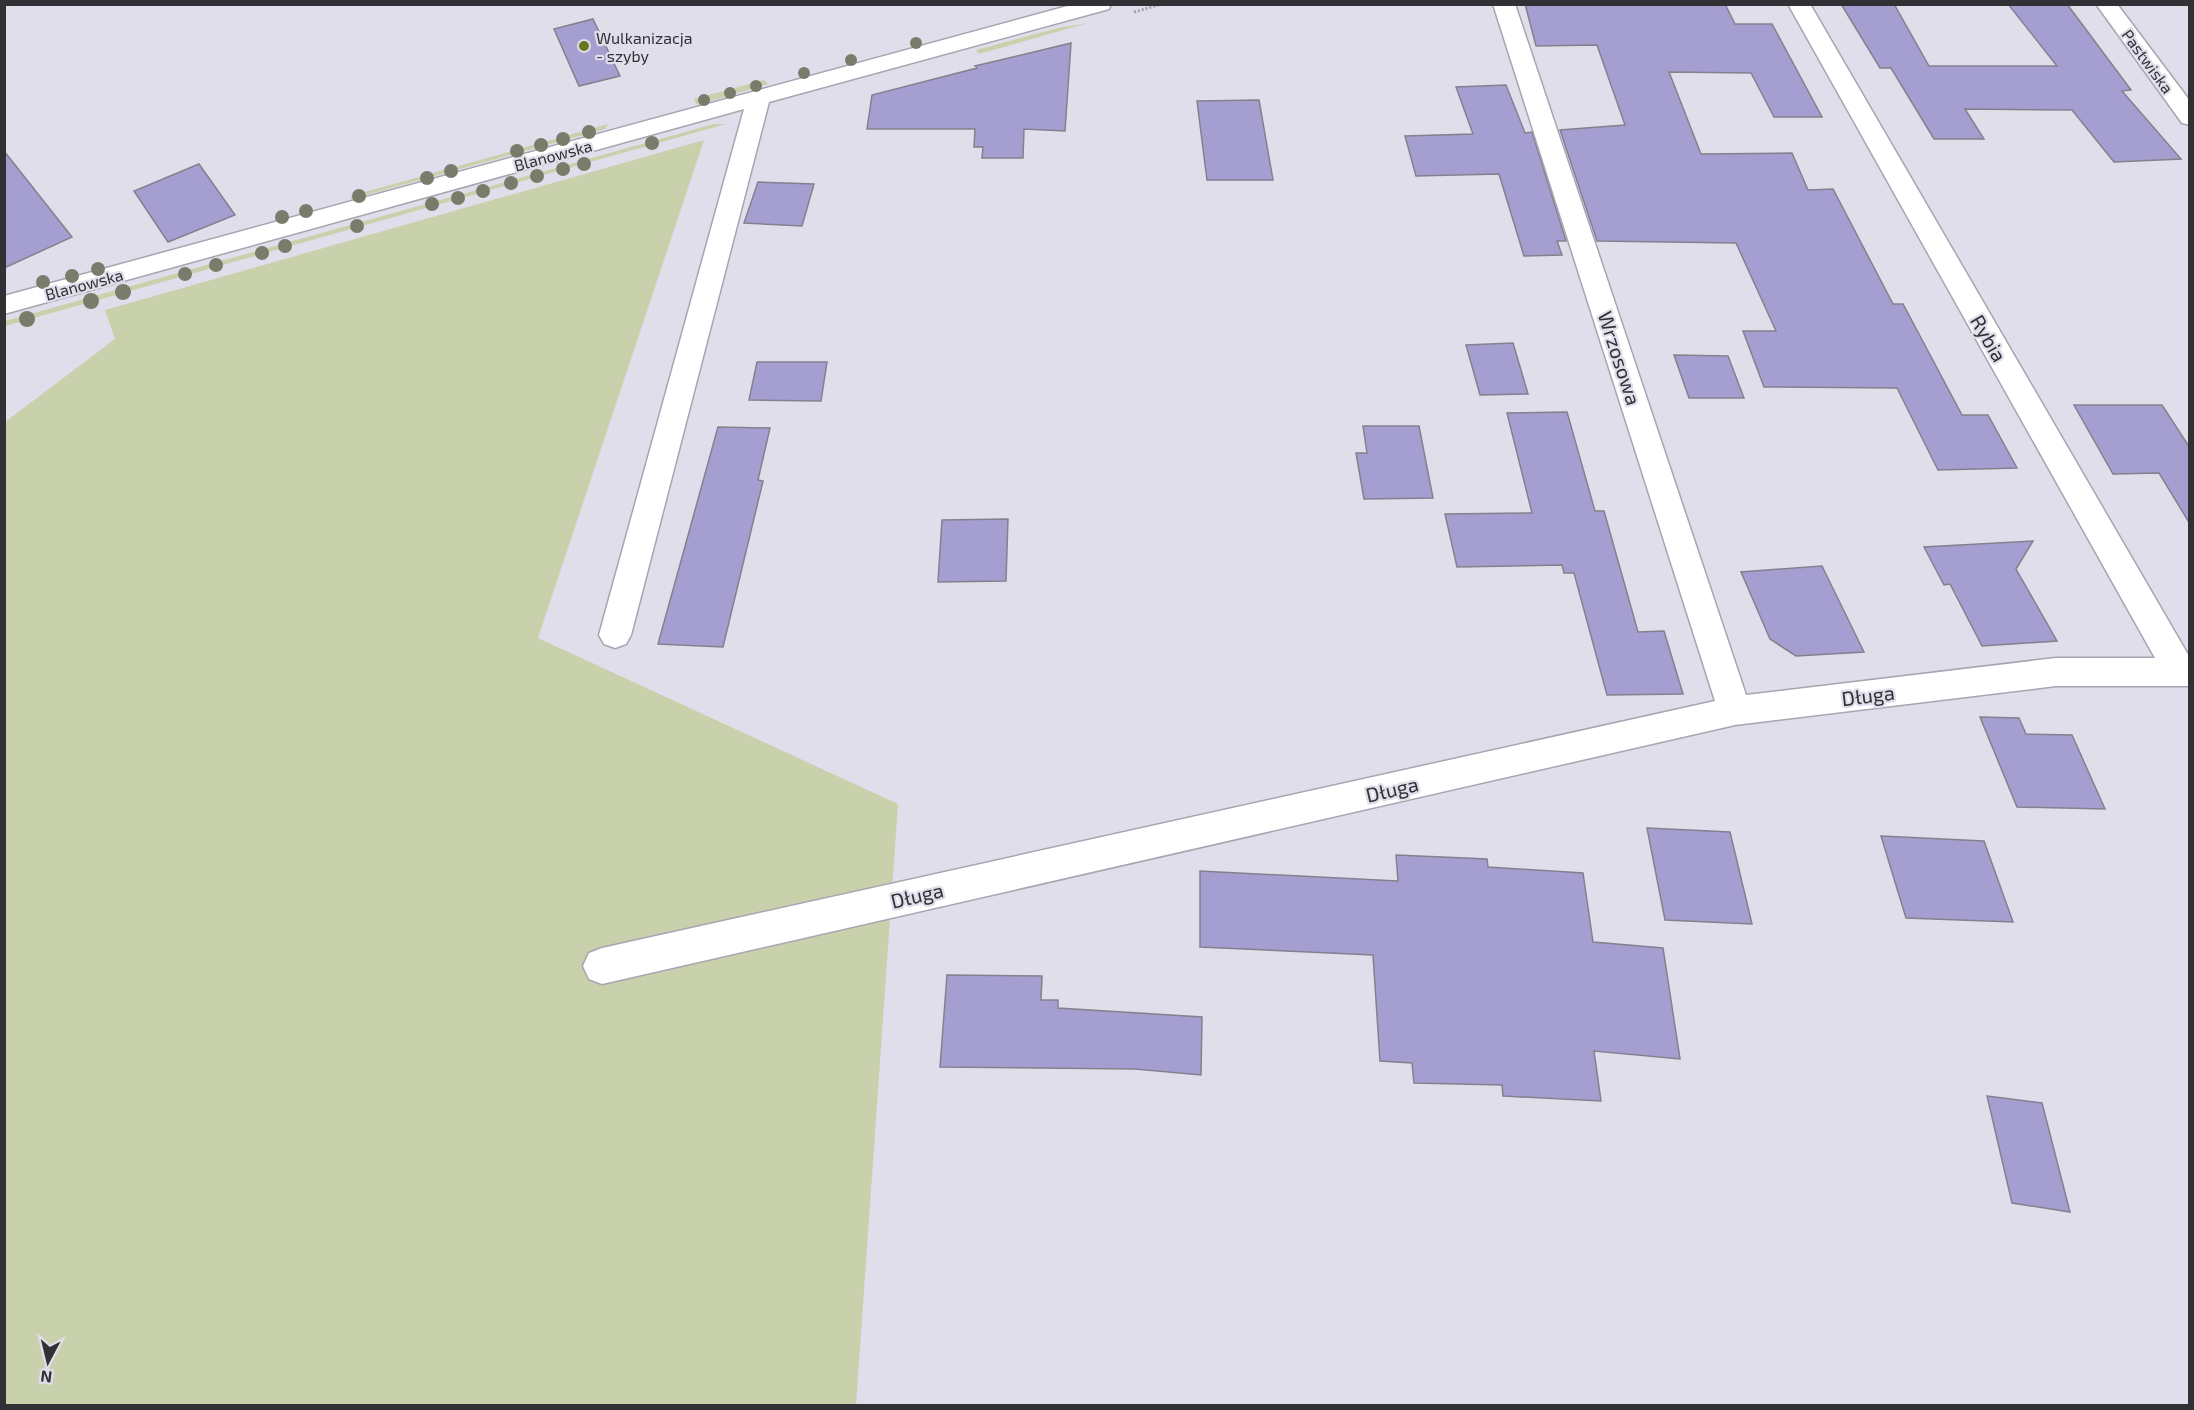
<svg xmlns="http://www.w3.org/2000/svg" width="2194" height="1410" viewBox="0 0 2194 1410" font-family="'Exo 2',sans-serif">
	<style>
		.green { fill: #c9d1ac }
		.building { fill: #a59fd1; stroke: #82818c; stroke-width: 1.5 }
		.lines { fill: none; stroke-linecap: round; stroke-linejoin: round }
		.minor-casing { stroke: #a6a5b1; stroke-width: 3 }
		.path { stroke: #a4a3ad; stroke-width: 3; stroke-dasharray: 2 2; stroke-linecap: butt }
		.minor { fill: #fff; fill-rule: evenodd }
		.tree { fill: #7a7c6b }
		.poi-dot { fill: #69741f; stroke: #dfdeea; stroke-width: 2 }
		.labels { text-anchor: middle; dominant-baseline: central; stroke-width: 4.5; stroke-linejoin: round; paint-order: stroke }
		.far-poi-label { font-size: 16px; fill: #303035; stroke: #dfdeea; text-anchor: start }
		.far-street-label { font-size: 16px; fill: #303035; stroke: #dfdeea }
		.street-label { font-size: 20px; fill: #303035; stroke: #dfdeea }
	</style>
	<rect width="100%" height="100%" fill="#dfdeea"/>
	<path class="green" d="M1088 23 979 54 976 50 1058 28Z
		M764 80 768 84 697 105 694 99Z
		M608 124 605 129 351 199V196Z
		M714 124H726L5 326V321Z
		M704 140 538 638 898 804 856 1405 5 1406V422L115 339 105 310Z"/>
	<path class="building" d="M1525 4H1725L1735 24H1772L1822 117H1774L1751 73 1669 72 1701 154 1792 153 1808 190 1833 189 1893 304H1903L1962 415H1988L2017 468 1938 470 1897 388 1764 387 1743 331H1776L1736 243 1597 241 1560 130 1625 125 1597 45 1536 46Z
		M1841 4H1894L1929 66H2057L2008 4H2067L2131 90 2122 91 2181 159 2114 162 2072 110 1965 109 1984 139H1934L1891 68H1880Z
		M593 19 620 76 579 86 554 29Z
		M1071 43 1065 131 1024 129 1023 158H982L983 147H974L975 129H867L872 95 977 68 975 66Z
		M1506 85 1525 133 1532 132 1566 241H1557L1562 255 1524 256 1499 174 1416 176 1405 136 1473 134 1456 87Z
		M1259 100 1273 180H1207L1197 101Z
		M4 151 72 237 4 268Z
		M199 164 235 215 168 242 134 191Z
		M758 182 814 184 802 226 744 223Z
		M1513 343 1528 394 1480 395 1466 345Z
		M1674 355 1728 356 1744 398H1689Z
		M757 362H827L821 401 749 400Z
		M2074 405H2162L2190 448V524L2159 473 2113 474Z
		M1567 412 1595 511H1604L1638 632 1664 631 1683 694 1607 695 1574 573H1564L1562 565 1457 567 1445 514 1532 513 1507 413Z
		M1363 426H1419L1433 498 1364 499 1356 453H1367Z
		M718 427 770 428 758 480 763 481 723 647 658 644Z
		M1008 519 1006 581 938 582 942 520Z
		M2033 541 2016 569 2057 641 1982 646 1950 584 1944 585 1924 547Z
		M1822 566 1864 652 1796 656 1770 639 1741 572Z
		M1980 717 2019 718 2026 734 2072 735 2105 809 2017 807Z
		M1647 828 1730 832 1752 924 1665 920Z
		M1881 836 1984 841 2013 922 1906 918Z
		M1396 855 1487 859 1488 867 1583 873 1593 942 1663 948 1680 1059 1594 1051 1601 1101 1503 1096 1502 1085 1414 1083 1412 1063 1380 1061 1373 955 1200 947V871L1398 881Z
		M947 975 1042 976 1041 1000H1058V1008L1202 1017 1201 1075 1135 1069 940 1067Z
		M1987 1096 2042 1103 2070 1212 2012 1203Z"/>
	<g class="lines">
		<defs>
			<path id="minor" d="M1075 4H1111L1109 9 769 102 631 635 626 644 615 648 604 644 599 635 744 109 4 314V296Z
				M1493 4H1515L1746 695 2056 658H2155L1788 4H1810L2190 658V686H2056L1735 725 602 984 589 979 583 966 589 953 602 948 1715 701Z
				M2096 4H2117L2190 101V125L2182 123Z"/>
		</defs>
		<use href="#minor" class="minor-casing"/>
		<path class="path" d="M1134 12 1162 4"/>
		<use href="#minor" class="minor"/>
	</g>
	<g class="tree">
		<circle cx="916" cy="43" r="6"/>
		<circle cx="851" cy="60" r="6"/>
		<circle cx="804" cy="73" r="6"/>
		<circle cx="756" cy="86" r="6"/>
		<circle cx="730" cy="93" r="6"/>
		<circle cx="704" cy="100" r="6"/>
		<circle cx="589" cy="132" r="7"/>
		<circle cx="563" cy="139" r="7"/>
		<circle cx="652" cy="143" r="7"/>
		<circle cx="541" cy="145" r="7"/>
		<circle cx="517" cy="151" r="7"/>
		<circle cx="584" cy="164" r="7"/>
		<circle cx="563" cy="169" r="7"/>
		<circle cx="451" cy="171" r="7"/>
		<circle cx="537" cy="176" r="7"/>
		<circle cx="427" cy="178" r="7"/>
		<circle cx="511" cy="183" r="7"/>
		<circle cx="483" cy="191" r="7"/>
		<circle cx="359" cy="196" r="7"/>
		<circle cx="458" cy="198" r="7"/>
		<circle cx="432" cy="204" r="7"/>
		<circle cx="306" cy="211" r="7"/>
		<circle cx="282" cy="217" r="7"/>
		<circle cx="357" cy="226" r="7"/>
		<circle cx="285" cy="246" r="7"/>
		<circle cx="262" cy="253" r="7"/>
		<circle cx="216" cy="265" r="7"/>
		<circle cx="98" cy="269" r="7"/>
		<circle cx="185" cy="274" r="7"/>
		<circle cx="72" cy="276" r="7"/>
		<circle cx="43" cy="282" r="7"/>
		<circle cx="123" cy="292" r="8"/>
		<circle cx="91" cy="301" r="8"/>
		<circle cx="27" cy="319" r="8"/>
	</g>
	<circle class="poi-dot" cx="584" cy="46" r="6"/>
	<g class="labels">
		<g class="far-poi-label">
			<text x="596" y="37">Wulkanizacja<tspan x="596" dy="18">- szyby</tspan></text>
		</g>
		<g class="far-street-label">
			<text transform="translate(2148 61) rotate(54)">Pastwiska</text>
			<text transform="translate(553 155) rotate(-15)">Blanowska</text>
			<text transform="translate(84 284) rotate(-15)">Blanowska</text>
		</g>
		<g class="street-label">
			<text transform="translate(1989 338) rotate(60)">Rybia</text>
			<text transform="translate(1620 358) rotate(72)">Wrzosowa</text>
			<text transform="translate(1868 695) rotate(-7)">Długa</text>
			<text transform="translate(1392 789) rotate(-13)">Długa</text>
			<text transform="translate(917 895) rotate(-13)">Długa</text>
		</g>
	</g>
	<rect width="2194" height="1410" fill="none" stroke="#303035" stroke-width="12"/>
	<g transform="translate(48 1362) rotate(187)" stroke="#dfdeea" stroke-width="4.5" paint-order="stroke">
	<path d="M0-4.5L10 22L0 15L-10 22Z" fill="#303035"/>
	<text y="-9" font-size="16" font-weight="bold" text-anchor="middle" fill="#303035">N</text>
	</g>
</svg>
